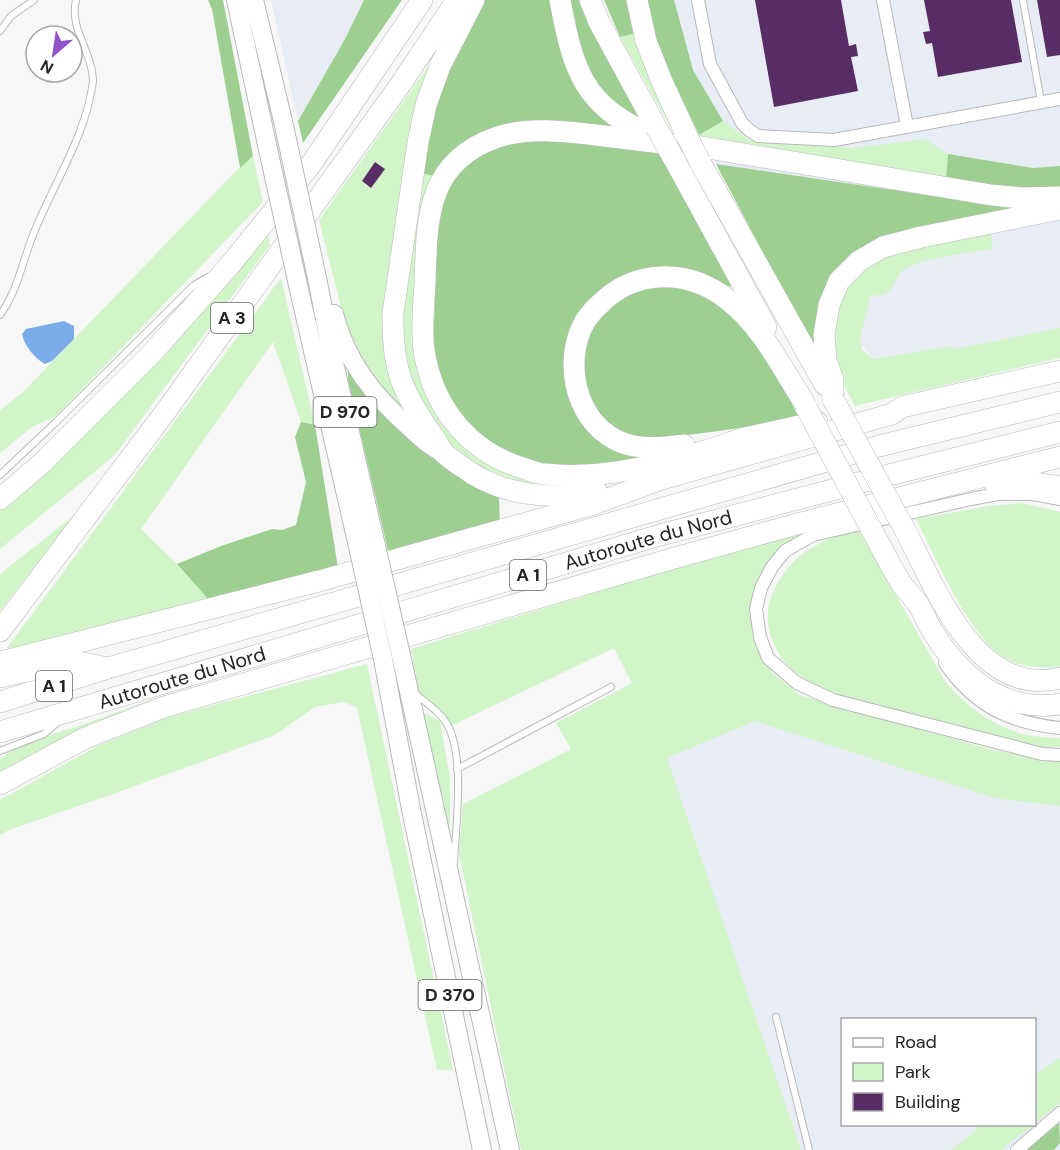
<svg xmlns="http://www.w3.org/2000/svg" width="1060" height="1150" viewBox="0 0 1060 1150" font-family="'DM Sans',sans-serif">
	<style>
		.built { fill: #e8ecf4; fill-rule: evenodd }
		.green { fill: #d1f5c8 }
		.forest { fill: #9dd090 }
		.water { fill: #79ace8 }
		.building { fill: #582d65 }
		.lines { fill: none; stroke-linecap: round; stroke-linejoin: round }
		.service-casing { stroke: #b9b9ba; stroke-width: 8 }
		.minor-casing { stroke: #b9b9ba; stroke-width: 14 }
		.primary-casing { stroke: #b9b9ba; stroke-width: 20 }
		.motorway-casing { stroke: #b9b9ba; stroke-width: 22 }
		.service { stroke: #fff; stroke-width: 6 }
		.minor { stroke: #fff; stroke-width: 12 }
		.primary { stroke: #fff; stroke-width: 18 }
		.motorway { stroke: #fff; stroke-width: 21 }
		.primary-bridge-casing { stroke: #b9b9ba; stroke-width: 20; stroke-linecap: butt }
		.motorway-bridge-casing { stroke: #b9b9ba; stroke-width: 22; stroke-linecap: butt }
		.primary-bridge { stroke: #fff; stroke-width: 18 }
		.motorway-bridge { stroke: #fff; stroke-width: 21 }
		.labels { text-anchor: middle; dominant-baseline: central; stroke-width: 6; stroke-linejoin: round; paint-order: stroke }
		.shield { fill: #fff; stroke: #666; stroke-width: 1.5 }
		.shield-label { font-size: 18px; font-weight: bold; fill: #242425 }
		.street-label { font-size: 20px; fill: #242425; stroke: #fff }
	</style>
	<rect width="100%" height="100%" fill="#f7f7f8"/>
	<path class="built" d="M271 0H364L345 39 298 121Z
		M652 0H1060V350L892 381 725 182 668 64Z
		M790 710 1060 776V1150H750L604 750ZM842 1020H1034V1124H842Z"/>
	<path class="green" d="M636 33 675 135 620 37Z
		M437 54 394 266 405 416 380 393 349 339 319 220Z
		M723 121 750 141 852 148 925 139 948 154 946 180 705 139 699 135Z
		M253 156 263 202 56 416 32 427 0 453V410L22 393 236 171Z
		M422 173 437 177 417 344 559 487 524 483 482 468 451 445 416 396 405 359 402 324Z
		M990 230 993 249C967 254 928 256 905 269 891 277 898 299 871 295L860 338 862 350 874 359 950 346 955 349 1060 328V358L855 406 837 372 832 317 855 273 906 244Z
		M268 233 270 245 115 455 0 549V508Z
		M281 278 315 425 301 422 273 342 141 529 177 564 210 601 35 646 7 648Z
		M1022 503 1060 512V667C1040 668 1019 668 1002 656 968 634 935 556 916 519L989 506Z
		M76 514 0 611V574Z
		M812 530 760 582 758 647 773 673 800 695 993 750 1037 758 1060 757V806L994 798 755 721 667 758 801 1150H521L459 854 463 804 571 749 556 723 632 683 614 648 451 726 419 691 411 649 789 533Z
		M859 530 946 683C967 707 996 728 1027 735 1038 737 1049 737 1060 738V747H1040C990 734 939 721 889 708 871 703 844 700 827 691 816 685 802 678 792 669 772 652 761 619 772 595 789 554 819 540 859 530Z
		M367 664 453 1070H437L357 708 344 702 315 707 275 735 113 794 9 830 0 835V800L99 745 169 717Z
		M150 700 153 704 0 771V759L23 743 82 725Z
		M423 712 440 721 450 778V836Z
		M1060 1058V1103L1035 1123V1075Z
		M982 1125V1124L1033 1125 1001 1150H951Z"/>
	<path class="forest" d="M208 0H223L253 156 240 168 212 9Z
		M364 0H402L303 143 298 121 345 39Z
		M483 0H553L558 35 637 137 515 126 437 177 422 173 429 127 440 89Z
		M567 0H581L648 127 622 115 582 67Z
		M604 0H629L636 33 620 37Z
		M644 0H674L693 70 723 121 699 135 655 42Z
		M536 137 661 152 735 288 682 271 596 297 569 382 641 457 599 465 556 468 509 455 489 442 465 421 445 391 433 356 437 232 444 196 454 179 473 160 495 145Z
		M948 154 1033 168 1060 166V189L1021 191 946 180Z
		M716 164 988 204 1031 206 863 254 812 345Z
		M670 283 715 301 757 339 800 419C765 424 730 430 695 434 675 437 652 442 632 436 565 417 572 318 630 291 641 285 658 285 670 283Z
		M348 367C364 387 380 410 399 428 427 457 461 481 499 496L500 525 389 555 348 380Z
		M301 422 315 425 338 568 210 601 177 564 221 546 272 529 282 530 296 525 306 482 295 437Z
		M1059 1123 1060 1143 1054 1150H1024Z"/>
	<path class="water" d="M64 321 74 326V339L52 361 45 364C35 359 24 345 22 334L26 329Z"/>
	<path class="building" d="M755 0H841L849 46 856 44 858 56 851 57 858 91 774 107Z
		M924 0H1011L1022 62 938 77 932 43 926 44 923 32 930 31Z
		M1037 0H1060V55L1047 57Z
		M375 162 385 169 371 188 362 181Z"/>
	<g class="lines">
		<defs>
			<path id="service" d="M1023 0 1041 102
				M0 31 11 16 34 0
				M0 315C18 291 23 258 35 230 53 186 80 144 90 98 91 92 93 85 93 80 92 51 69 29 76 0
				M0 475 55 423 194 285 208 277
				M414 693C424 701 438 710 445 721 466 751 456 825 454 862
				M0 751 44 734 58 722
				M457 769 611 687
				M776 1017 809 1150"/>
			<path id="minor" d="M698 0 710 64 742 123 749 130 758 136 834 140 1060 99
				M883 0 907 126
				M1060 499 1033 494H998L971 499 813 535 785 551 772 567 761 588 756 609 760 637 768 658 797 683 833 700 1042 754 1060 755
				M945 663C974 706 1010 723 1060 728
				M1017 1150 1060 1113"/>
			<path id="primary" d="M236 0 266 140
				M254 0 283 121
				M317 278 330 345 376 546
				M300 294 359 551
				M334 314C346 361 373 395 408 426 419 436 429 446 442 452
				M401 655 510 1150
				M383 659 411 809 482 1150"/>
			<g id="motorway">
				<path d="M474 0 440 66 426 105 418 142 393 313C392 368 401 391 433 436 437 441 439 447 443 452 447 457 455 462 461 466 500 496 550 500 597 492"/>
				<path d="M560 0C573 70 583 107 654 136"/>
				<path d="M590 0 599 22 656 127"/>
				<path d="M637 0 646 41 663 84 687 136"/>
				<path d="M696 146 991 195 1022 198 1060 197"/>
				<path d="M710 149C677 145 645 141 613 137 576 133 534 125 498 137 426 161 427 219 425 282 424 307 420 336 426 361 437 412 472 453 523 468 530 470 538 474 545 474 599 480 655 466 705 451 717 448 729 443 741 439 766 433 792 428 817 422"/>
				<path d="M674 159 766 327"/>
				<path d="M700 162 825 385"/>
				<path d="M833 399V380L826 360 824 335 829 305 839 281 859 261 883 247 921 237 1060 209"/>
				<path d="M684 445C667 447 651 449 634 446 582 436 562 374 581 329 585 320 592 311 600 304 636 268 689 269 728 300 762 326 781 367 804 402"/>
				<path d="M994 482 1035 483 1060 487"/>
				<path d="M0 499 42 463 153 352 230 265 312 163 422 0"/>
				<path d="M905 530C935 587 977 699 1060 678"/>
				<path d="M876 538C885 554 893 571 903 586 908 592 914 598 918 604 924 613 927 623 933 632 961 678 1004 713 1060 704"/>
				<path d="M0 631 166 411 400 85 457 0"/>
				<path d="M0 662 319 581 591 505 662 479 892 414 902 407 1060 371"/>
				<path d="M0 677 73 661 108 668"/>
				<path d="M0 702 108 668 879 446 1060 402"/>
				<path id="s1" d="M0 732 660 535 893 474 1060 432"/>
				<path d="M0 784 85 738 164 707 671 559 797 524 1060 457"/>
			</g>
		</defs>
		<use href="#service" class="service-casing"/>
		<use href="#minor" class="minor-casing"/>
		<use href="#primary" class="primary-casing"/>
		<use href="#motorway" class="motorway-casing"/>
		<use href="#service" class="service"/>
		<use href="#minor" class="minor"/>
		<use href="#primary" class="primary"/>
		<use href="#motorway" class="motorway"/>
		<defs>
			<path id="primary-bridge" d="M283 121 317 278
				M266 140 300 294
				M376 546 401 655
				M359 551 383 659"/>
			<path id="motorway-bridge" d="M656 127 674 159
				M687 136 700 162
				M833 399 905 530
				M807 409 876 538"/>
		</defs>
		<use href="#primary-bridge" class="primary-bridge-casing"/>
		<use href="#motorway-bridge" class="motorway-bridge-casing"/>
		<use href="#primary-bridge" class="primary-bridge"/>
		<use href="#motorway-bridge" class="motorway-bridge"/>
	</g>
	<g class="labels">
		<g class="shield">
			<rect x="211" y="303" width="42" height="30" rx="4.5"/>
			<rect x="313.5" y="397" width="63" height="30" rx="4.5"/>
			<rect x="510" y="560" width="36" height="30" rx="4.5"/>
			<rect x="36" y="671" width="36" height="30" rx="4.5"/>
			<rect x="418.5" y="980" width="63" height="30" rx="4.5"/>
		</g>
		<g class="shield-label">
			<text x="232" y="318">A 3</text>
			<text x="345" y="412">D 970</text>
			<text x="528" y="575">A 1</text>
			<text x="54" y="686">A 1</text>
			<text x="450" y="995">D 370</text>
		</g>
		<g class="street-label">
			<text stroke="none"><textPath href="#s1" startOffset="676">Autoroute du Nord</textPath></text>
			<text stroke="none"><textPath href="#s1" startOffset="190">Autoroute du Nord</textPath></text>
		</g>
	</g>
	<rect x="841" y="1018" width="195" height="108" fill="#ffffff" stroke="#a7a7a8" stroke-width="1.5"/>
	<rect x="853" y="1038" width="30" height="9" fill="#ffffff" stroke="#a7a7a8" stroke-width="1.5"/>
	<text x="895" y="1048" font-size="18" fill="#242425">Road</text>
	<rect x="853" y="1063" width="30" height="18" fill="#d1f5c8" stroke="#a7a7a8" stroke-width="1.5"/>
	<text x="895" y="1078" font-size="18" fill="#242425">Park</text>
	<rect x="853" y="1093" width="30" height="18" fill="#582d65" stroke="#a7a7a8" stroke-width="1.5"/>
	<text x="895" y="1108" font-size="18" fill="#242425">Building</text>
	<g transform="translate(54 54) rotate(209)"><circle r="28" fill="#ffffff" stroke="#a7a7a8" stroke-width="1.5"/>
	<path d="M0-4.5L10 22L0 15L-10 22Z" fill="#9252c8"/>
	<text y="-9" font-size="16" font-weight="bold" text-anchor="middle" fill="#242425">N</text>
	</g>
</svg>
